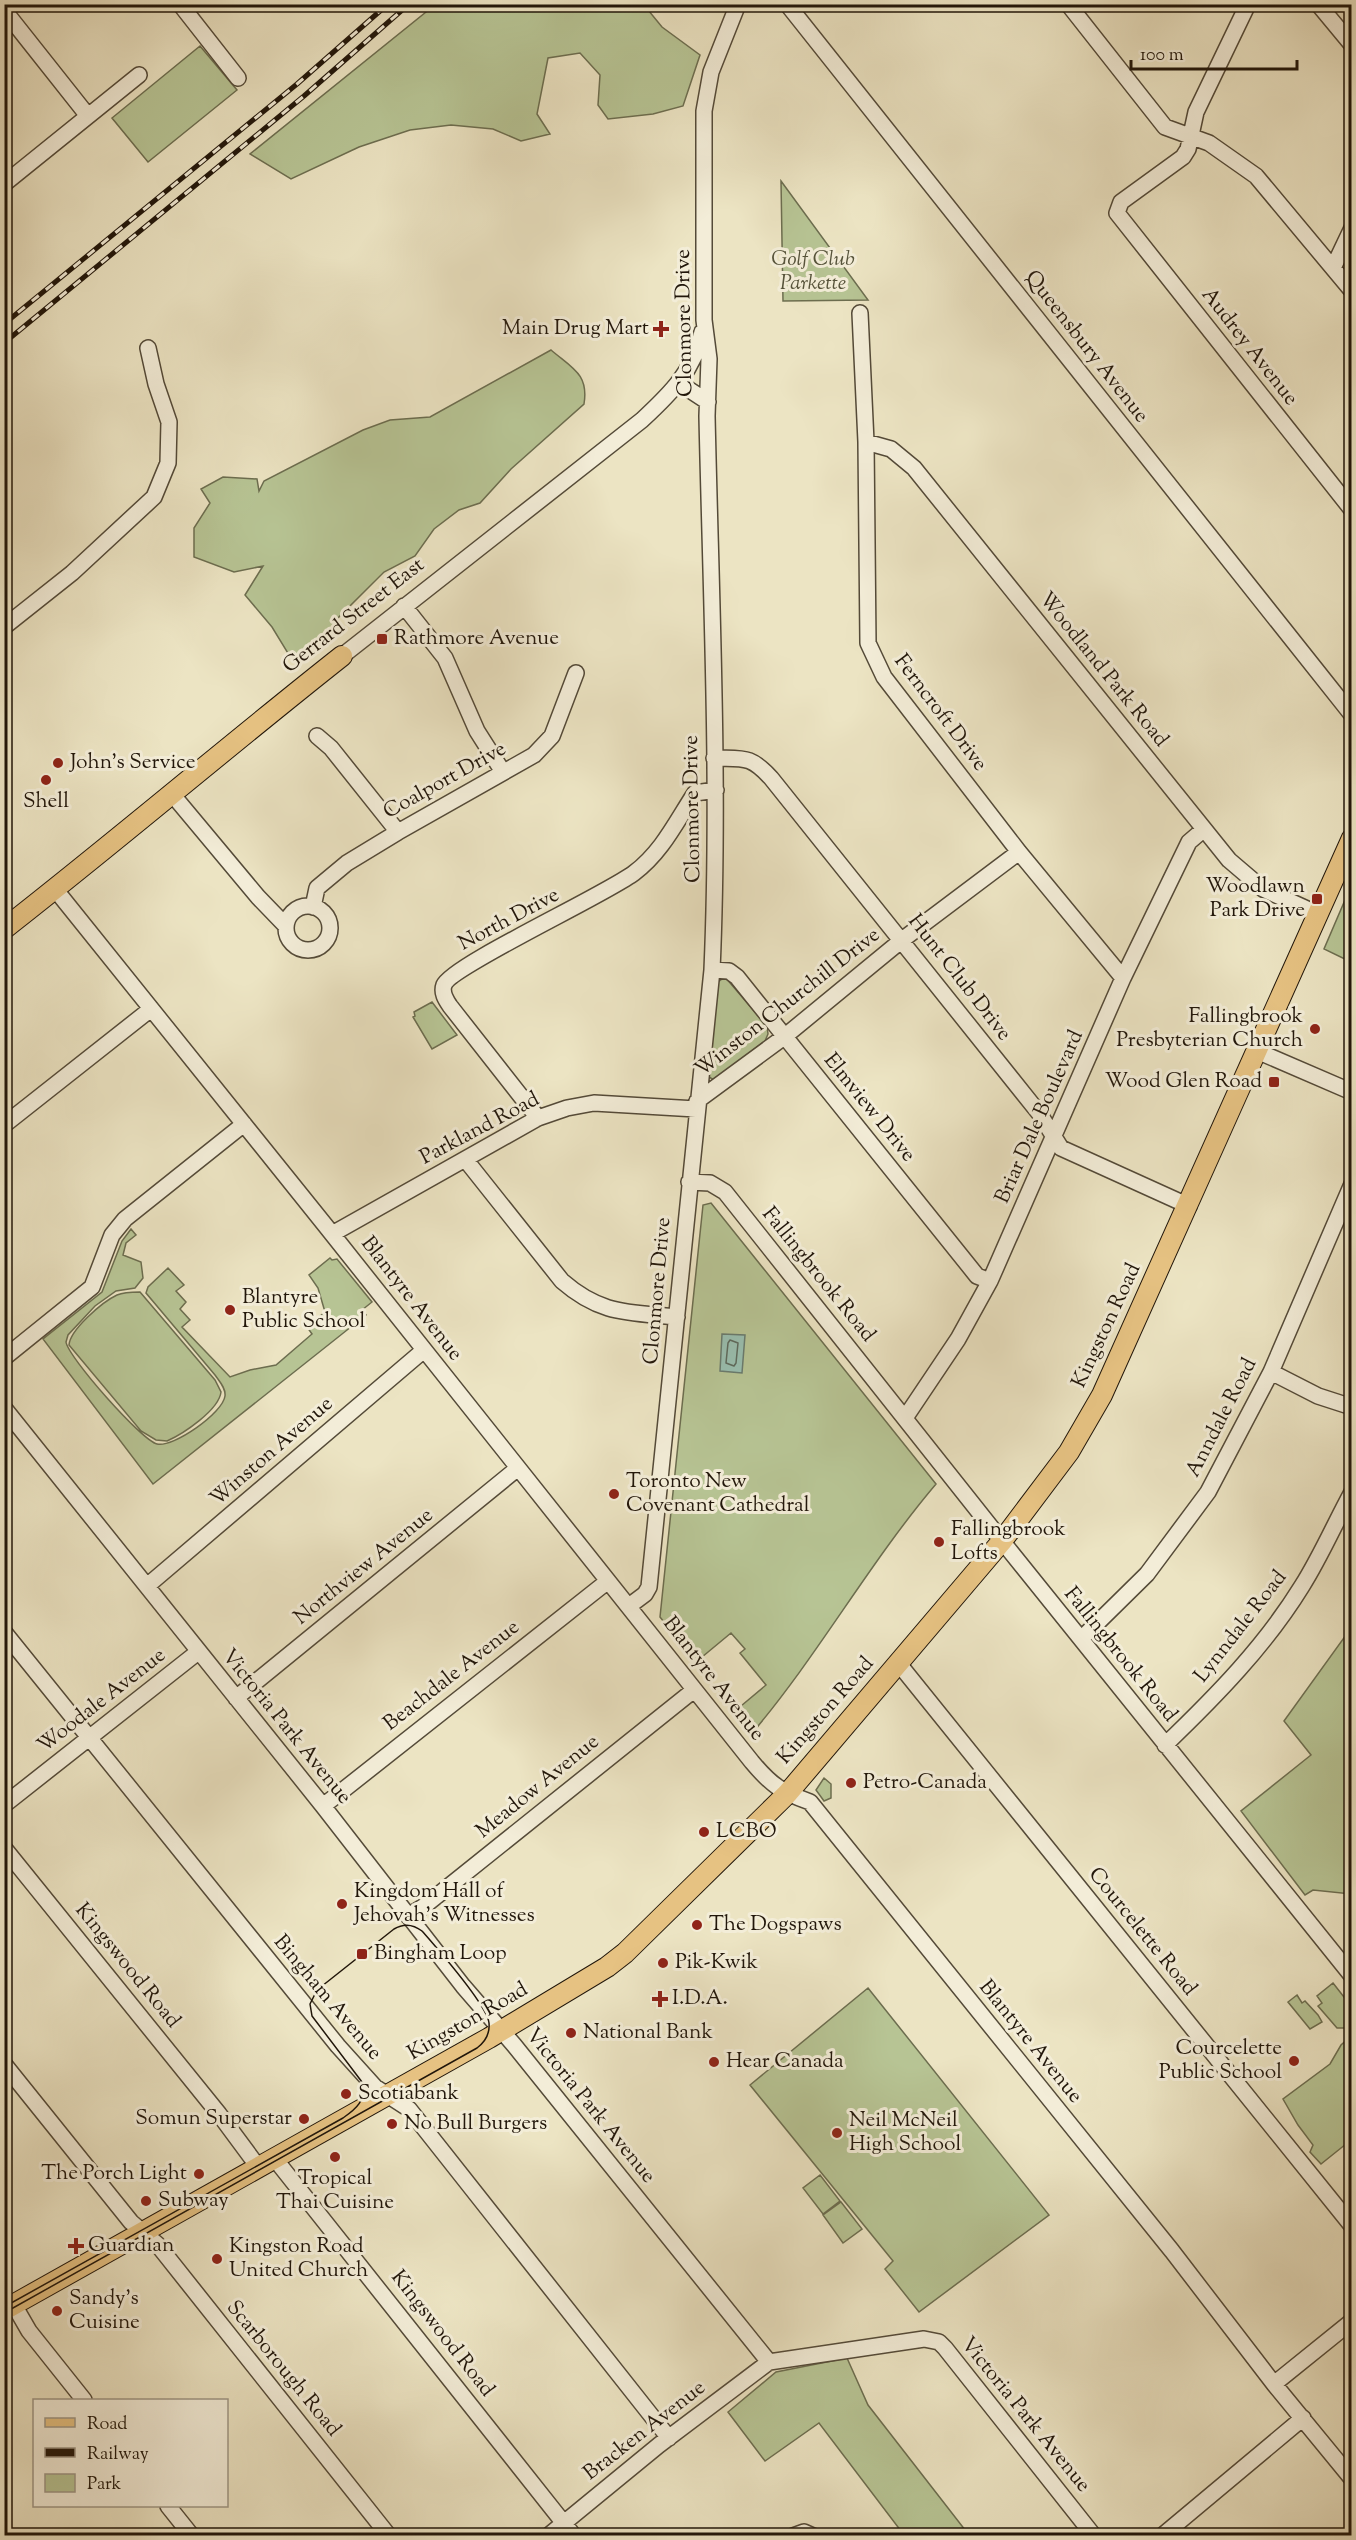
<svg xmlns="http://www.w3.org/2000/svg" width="1356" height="2540" viewBox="0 0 1356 2540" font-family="'Sorts Mill Goudy',serif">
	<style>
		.green { fill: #b7c494; stroke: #6c6d4f; stroke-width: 1.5 }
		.water { fill: #99bfb0; stroke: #697b6e; stroke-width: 1.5 }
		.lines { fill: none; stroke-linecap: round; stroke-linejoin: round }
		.shore { stroke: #5d6a5d; stroke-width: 1.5 }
		.minor-casing { stroke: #544a38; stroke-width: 18 }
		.major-casing { stroke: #21160a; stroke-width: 22 }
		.minor { stroke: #f3edd8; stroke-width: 15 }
		.major { stroke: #e6c282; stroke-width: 20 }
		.tram { stroke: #21160a; stroke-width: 1.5 }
		.rail-casing { stroke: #21160a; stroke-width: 5 }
		.rail { stroke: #f3edd8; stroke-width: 3; stroke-dasharray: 9; stroke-linecap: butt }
		.poi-dot { fill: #8f2418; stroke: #f3edd8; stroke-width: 2 }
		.labels { text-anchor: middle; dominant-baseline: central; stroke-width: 6; stroke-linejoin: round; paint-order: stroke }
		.park-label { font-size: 21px; font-style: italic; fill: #56533a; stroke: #f3edd8 }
		.street-label { font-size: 21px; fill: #21160a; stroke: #f3edd8 }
		.poi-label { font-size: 21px; fill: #21160a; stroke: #f3edd8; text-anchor: start }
	</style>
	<rect width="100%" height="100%" fill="#ece4c3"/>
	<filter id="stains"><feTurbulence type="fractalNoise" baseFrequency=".00333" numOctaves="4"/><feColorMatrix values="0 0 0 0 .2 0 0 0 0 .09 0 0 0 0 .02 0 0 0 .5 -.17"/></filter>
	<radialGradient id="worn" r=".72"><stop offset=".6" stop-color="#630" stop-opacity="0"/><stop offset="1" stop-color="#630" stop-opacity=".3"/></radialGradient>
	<path class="green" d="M436 4 644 5 662 27 700 55 683 106 653 114 608 119 598 105 600 75 580 53 548 58 537 114 550 134 521 141 493 129 451 125 410 130 359 147 291 179 250 154Z
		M200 46 237 90 148 162 112 118Z
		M781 181 868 300 783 301Z
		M551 350C572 368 589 374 584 404L511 469 480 503 459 510 434 529 415 556 384 572 337 619 341 626 298 659 289 655 272 627 245 595 263 566 234 572 194 557V528L210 503 201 489 223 477 257 479 259 491 264 481 363 430 390 420 430 417Z
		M1351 886H1352L1351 962 1324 949Z
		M725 977 767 1026 768 1034 765 1041 714 1080 709 1077V1074L718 982Z
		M432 1002 457 1035 432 1049 413 1017 415 1016 414 1012Z
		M711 1203 936 1484C869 1563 819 1654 753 1732L735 1711 766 1685 740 1653 745 1649 731 1633 696 1662 660 1617 703 1205Z
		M131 1229 136 1235 126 1243 123 1255 141 1262 143 1278 135 1288 116 1291 95 1306 68 1335 66 1342C68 1357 142 1441 157 1444 173 1448 223 1413 225 1396 226 1388 219 1381 215 1375L146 1293 148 1287 168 1268 184 1285 176 1291 186 1302 180 1309 190 1320 182 1327 230 1377 250 1370 276 1365 312 1334 307 1327 325 1312 318 1288 309 1275 330 1258 332 1260 337 1259 372 1302 362 1310 366 1315 153 1484 43 1339 102 1292 122 1241Z
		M140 1292 215 1380 221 1392C219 1410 183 1434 167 1441L156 1440 141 1431 69 1345C70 1330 102 1302 117 1295 124 1292 132 1292 140 1292Z
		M1351 1628V1894L1313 1890 1305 1895 1241 1811 1311 1755 1284 1721Z
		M824 1778 831 1784V1798L824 1801 816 1790Z
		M1333 1983 1351 2006V2022L1344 2028H1337L1318 2006 1322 2003 1317 1996Z
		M868 1988 1049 2215 919 2312 885 2269 893 2261 750 2085Z
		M1297 1995 1302 2003 1305 2001 1318 2015 1322 2022 1310 2029 1288 2002Z
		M1351 2036V2140L1321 2164 1310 2152 1313 2145 1298 2125 1283 2099 1330 2064 1341 2045Z
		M820 2175 840 2201 823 2214 803 2188Z
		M841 2202 862 2229 843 2243 823 2215Z
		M847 2358 868 2405 969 2535H904L819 2423 765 2461 728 2412 776 2372Z"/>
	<path class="water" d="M722 1334 745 1335 742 1373 720 1371Z"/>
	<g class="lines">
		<path class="shore" d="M730 1340 738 1343 736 1363 734 1366 726 1363 728 1343Z"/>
		<defs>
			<path id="minor" d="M180 4 238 78
				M787 4 1352 715
				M1068 4 1165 127 1209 143 1256 176 1352 291
				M1248 4 1196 112 1188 149 1183 157 1121 202 1117 213 1352 510
				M1318 4 1352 45
				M4 10 88 116
				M4 184 139 75
				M1333 268 1352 228
				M860 313 866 442 868 643 884 677 1019 852 1123 978
				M679 383 708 402
				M866 442 891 449 914 468 1229 860 1263 889 1318 914
				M404 606 445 658 477 731 503 772
				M4 627 72 573 154 497 168 463 169 422 156 384 148 348
				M342 656 642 420C670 394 694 371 702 332
				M317 736 331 748 398 832
				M714 758C744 759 750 755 771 778L1039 1113 1061 1148 1189 1206
				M172 794 258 897 286 926
				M55 889 325 1225 752 1762C772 1786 782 1792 810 1802L1172 2251 1274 2384 1352 2479
				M286 928a22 22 0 1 1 44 0a22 22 0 1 1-44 0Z
				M313 907 317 888 347 863 398 832 534 755 552 736 576 673
				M712 970 729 971 737 977 977 1276 990 1281
				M1257 1051 1352 1092
				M697 1101 784 1037 902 940 1019 852
				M538 1118 450 1006C446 1000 441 993 444 985 451 966 605 895 634 873 662 852 676 822 695 793L716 790
				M4 1125 151 1009
				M465 1159 562 1281C601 1315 628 1312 677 1317
				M689 1182 710 1183 725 1192 1002 1541 1352 1976
				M332 1234 538 1118 567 1108 594 1103 696 1109
				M4 1358 92 1287 112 1235 125 1219 244 1124
				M1271 1372 1318 1396 1352 1407
				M4 1408 323 1806 463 1986 514 2045 769 2362
				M905 1418 958 1339 990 1281 1123 978 1189 842 1203 830
				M147 1586 424 1350
				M629 1606 645 1594 649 1587 712 970C720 785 711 600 707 416L709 359 704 320V111L711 72 738 4
				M4 1632 338 2046 375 2087 409 2109 669 2438
				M1081 1639 1147 1574 1208 1492 1271 1372 1352 1184
				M899 1664 1352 2226
				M236 1698 518 1468
				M1165 1745C1216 1696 1265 1646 1302 1586 1321 1556 1335 1523 1352 1492
				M4 1805 198 1652
				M323 1806 608 1581
				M4 1848 219 2114 259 2168
				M408 1916 423 1907 694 1690
				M4 2064 131 2222 157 2244 389 2536
				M275 2159 574 2536
				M14 2305 29 2331 84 2400
				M1274 2384 1352 2321
				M168 2506 192 2536
				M548 2536 659 2445 769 2362 924 2339 939 2342 945 2348 1094 2536
				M793 2536 804 2532 813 2536
				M1162 2536 1303 2418"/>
			<path id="major" d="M4 929C118 840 228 746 342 656
				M4 2310 489 2038 607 1967 625 1953 787 1794 1002 1541 1069 1452 1102 1395 1352 838"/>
		</defs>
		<use href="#minor" class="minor-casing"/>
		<use href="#major" class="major-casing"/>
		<use href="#minor" class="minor"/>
		<use href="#major" class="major"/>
		<path class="tram" d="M4 2307 343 2118C356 2109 367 2100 362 2082L312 2016 310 2004 317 1990 394 1929C404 1923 413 1924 422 1931 436 1947 487 2005 489 2023 490 2034 485 2042 477 2048L4 2313"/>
		<defs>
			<path id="rail" d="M4 324 297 84 388 4
				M4 343 304 96 409 4"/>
		</defs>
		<use href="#rail" class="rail-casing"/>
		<use href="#rail" class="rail"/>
	</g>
	<g class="poi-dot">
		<path d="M658 320h6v6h6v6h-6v6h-6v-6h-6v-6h6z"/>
		<rect x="376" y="633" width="12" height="12" rx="3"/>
		<circle cx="58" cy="763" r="6"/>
		<circle cx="46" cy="780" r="6"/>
		<rect x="1311" y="893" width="12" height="12" rx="3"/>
		<circle cx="1315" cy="1029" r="6"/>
		<rect x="1268" y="1076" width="12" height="12" rx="3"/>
		<circle cx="230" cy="1310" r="6"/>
		<circle cx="614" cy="1494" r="6"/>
		<circle cx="939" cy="1542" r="6"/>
		<circle cx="851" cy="1783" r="6"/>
		<circle cx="704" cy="1832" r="6"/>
		<circle cx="342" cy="1904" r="6"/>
		<circle cx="697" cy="1925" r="6"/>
		<rect x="356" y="1948" width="12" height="12" rx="3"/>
		<circle cx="663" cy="1963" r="6"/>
		<path d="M657 1990h6v6h6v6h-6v6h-6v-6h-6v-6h6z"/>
		<circle cx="571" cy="2033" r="6"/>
		<circle cx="1294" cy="2061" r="6"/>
		<circle cx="714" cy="2062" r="6"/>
		<circle cx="346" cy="2094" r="6"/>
		<circle cx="304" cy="2119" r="6"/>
		<circle cx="392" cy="2124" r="6"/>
		<circle cx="837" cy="2133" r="6"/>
		<circle cx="335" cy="2157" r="6"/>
		<circle cx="199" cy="2174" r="6"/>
		<circle cx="146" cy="2201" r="6"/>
		<path d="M73 2237h6v6h6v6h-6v6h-6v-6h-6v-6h6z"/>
		<circle cx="217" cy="2259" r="6"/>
		<circle cx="57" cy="2311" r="6"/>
	</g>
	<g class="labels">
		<g class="park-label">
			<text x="813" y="260">Golf Club<tspan x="813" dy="24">Parkette</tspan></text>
		</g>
		<g class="street-label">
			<text transform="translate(685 323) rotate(-91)">Clonmore Drive</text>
			<text transform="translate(1086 347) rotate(52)">Queensbury Avenue</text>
			<text transform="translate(1249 347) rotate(52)">Audrey Avenue</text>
			<text transform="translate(354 616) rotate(-38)">Gerrard Street East</text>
			<text transform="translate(1103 670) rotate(51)">Woodland Park Road</text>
			<text transform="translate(940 713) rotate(53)">Ferncroft Drive</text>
			<text transform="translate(445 781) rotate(-29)">Coalport Drive</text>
			<text transform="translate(693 809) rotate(-91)">Clonmore Drive</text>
			<text transform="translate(509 920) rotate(-28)">North Drive</text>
			<text transform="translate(959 978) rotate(52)">Hunt Club Drive</text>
			<text transform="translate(788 1003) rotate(-38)">Winston Churchill Drive</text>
			<text transform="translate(869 1108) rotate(51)">Elmview Drive</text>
			<text transform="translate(1040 1117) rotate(-66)">Briar Dale Boulevard</text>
			<text transform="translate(480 1129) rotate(-28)">Parkland Road</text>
			<text transform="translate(818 1275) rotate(51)">Fallingbrook Road</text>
			<text transform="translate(658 1291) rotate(-85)">Clonmore Drive</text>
			<text transform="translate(411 1299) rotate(52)">Blantyre Avenue</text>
			<text transform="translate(1107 1326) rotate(-65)">Kingston Road</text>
			<text transform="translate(1222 1418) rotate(-63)">Anndale Road</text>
			<text transform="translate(272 1452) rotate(-41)">Winston Avenue</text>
			<text transform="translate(364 1567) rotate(-39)">Northview Avenue</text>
			<text transform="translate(1241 1627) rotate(-52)">Lynndale Road</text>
			<text transform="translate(1120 1655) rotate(51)">Fallingbrook Road</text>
			<text transform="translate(452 1676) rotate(-38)">Beachdale Avenue</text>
			<text transform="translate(713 1679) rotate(52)">Blantyre Avenue</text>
			<text transform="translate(102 1701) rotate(-38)">Woodale Avenue</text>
			<text transform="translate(826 1711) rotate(-49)">Kingston Road</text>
			<text transform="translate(286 1727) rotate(51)">Victoria Park Avenue</text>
			<text transform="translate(538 1787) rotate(-39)">Meadow Avenue</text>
			<text transform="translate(1142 1932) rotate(51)">Courcelette Road</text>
			<text transform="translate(127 1966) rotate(51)">Kingswood Road</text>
			<text transform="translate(327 1998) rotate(50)">Bingham Avenue</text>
			<text transform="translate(468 2022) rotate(-30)">Kingston Road</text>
			<text transform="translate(1030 2042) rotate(51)">Blantyre Avenue</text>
			<text transform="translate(590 2106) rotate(51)">Victoria Park Avenue</text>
			<text transform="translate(442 2334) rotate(52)">Kingswood Road</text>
			<text transform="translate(283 2369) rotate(51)">Scarborough Road</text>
			<text transform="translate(1025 2415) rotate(51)">Victoria Park Avenue</text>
			<text transform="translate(645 2431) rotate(-38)">Bracken Avenue</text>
		</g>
		<g class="poi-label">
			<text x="649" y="329" text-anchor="end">Main Drug Mart</text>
			<text x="394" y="639">Rathmore Avenue</text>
			<text x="70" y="763">John's Service</text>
			<text x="46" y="802" text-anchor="middle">Shell</text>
			<text x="1305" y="887" text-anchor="end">Woodlawn<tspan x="1305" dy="24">Park Drive</tspan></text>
			<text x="1303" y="1017" text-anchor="end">Fallingbrook<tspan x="1303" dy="24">Presbyterian Church</tspan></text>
			<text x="1262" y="1082" text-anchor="end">Wood Glen Road</text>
			<text x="242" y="1298">Blantyre<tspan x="242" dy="24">Public School</tspan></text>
			<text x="626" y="1482">Toronto New<tspan x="626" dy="24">Covenant Cathedral</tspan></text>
			<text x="951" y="1530">Fallingbrook<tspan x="951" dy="24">Lofts</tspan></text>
			<text x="863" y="1783">Petro-Canada</text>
			<text x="716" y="1832">LCBO</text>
			<text x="354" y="1892">Kingdom Hall of<tspan x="354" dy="24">Jehovah's Witnesses</tspan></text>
			<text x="709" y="1925">The Dogspaws</text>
			<text x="374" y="1954">Bingham Loop</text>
			<text x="675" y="1963">Pik-Kwik</text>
			<text x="672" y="1999">I.D.A.</text>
			<text x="583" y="2033">National Bank</text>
			<text x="1282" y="2049" text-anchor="end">Courcelette<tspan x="1282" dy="24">Public School</tspan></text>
			<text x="726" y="2062">Hear Canada</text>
			<text x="358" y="2094">Scotiabank</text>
			<text x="292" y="2119" text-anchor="end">Somun Superstar</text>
			<text x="849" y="2121">Neil McNeil<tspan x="849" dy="24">High School</tspan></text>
			<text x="404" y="2124">No Bull Burgers</text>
			<text x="187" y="2174" text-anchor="end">The Porch Light</text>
			<text x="335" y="2179" text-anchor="middle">Tropical<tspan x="335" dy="24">Thai Cuisine</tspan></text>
			<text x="158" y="2201">Subway</text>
			<text x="88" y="2246">Guardian</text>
			<text x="229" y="2247">Kingston Road<tspan x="229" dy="24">United Church</tspan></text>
			<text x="69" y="2299">Sandy's<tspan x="69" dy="24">Cuisine</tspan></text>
		</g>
	</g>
	<rect width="1356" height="2540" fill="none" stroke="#ece4c3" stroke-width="24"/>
	<rect x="6" y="6" width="1344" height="2528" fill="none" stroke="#21160a" stroke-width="3"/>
	<rect x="12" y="12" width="1332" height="2516" fill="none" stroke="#21160a" stroke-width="1.5"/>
	<rect x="33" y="2399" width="195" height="108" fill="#f3edd8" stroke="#9f9786" stroke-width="1.5"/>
	<rect x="45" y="2418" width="30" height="9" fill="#e6c282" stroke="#9f9786" stroke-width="1.5"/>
	<text x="87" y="2429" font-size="18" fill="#21160a">Road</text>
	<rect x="45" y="2448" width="30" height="9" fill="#21160a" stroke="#9f9786" stroke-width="1.5"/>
	<text x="87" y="2459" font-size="18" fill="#21160a">Railway</text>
	<rect x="45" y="2474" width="30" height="18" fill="#b7c494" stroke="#9f9786" stroke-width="1.5"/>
	<text x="87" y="2489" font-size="18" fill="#21160a">Park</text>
	<path d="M1131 60v9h166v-9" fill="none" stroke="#21160a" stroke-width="3"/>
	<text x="1140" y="60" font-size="18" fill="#21160a" stroke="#f3edd8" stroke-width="4.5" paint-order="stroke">100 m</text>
	<rect width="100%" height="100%" filter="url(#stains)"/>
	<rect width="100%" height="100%" fill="url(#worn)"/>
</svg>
